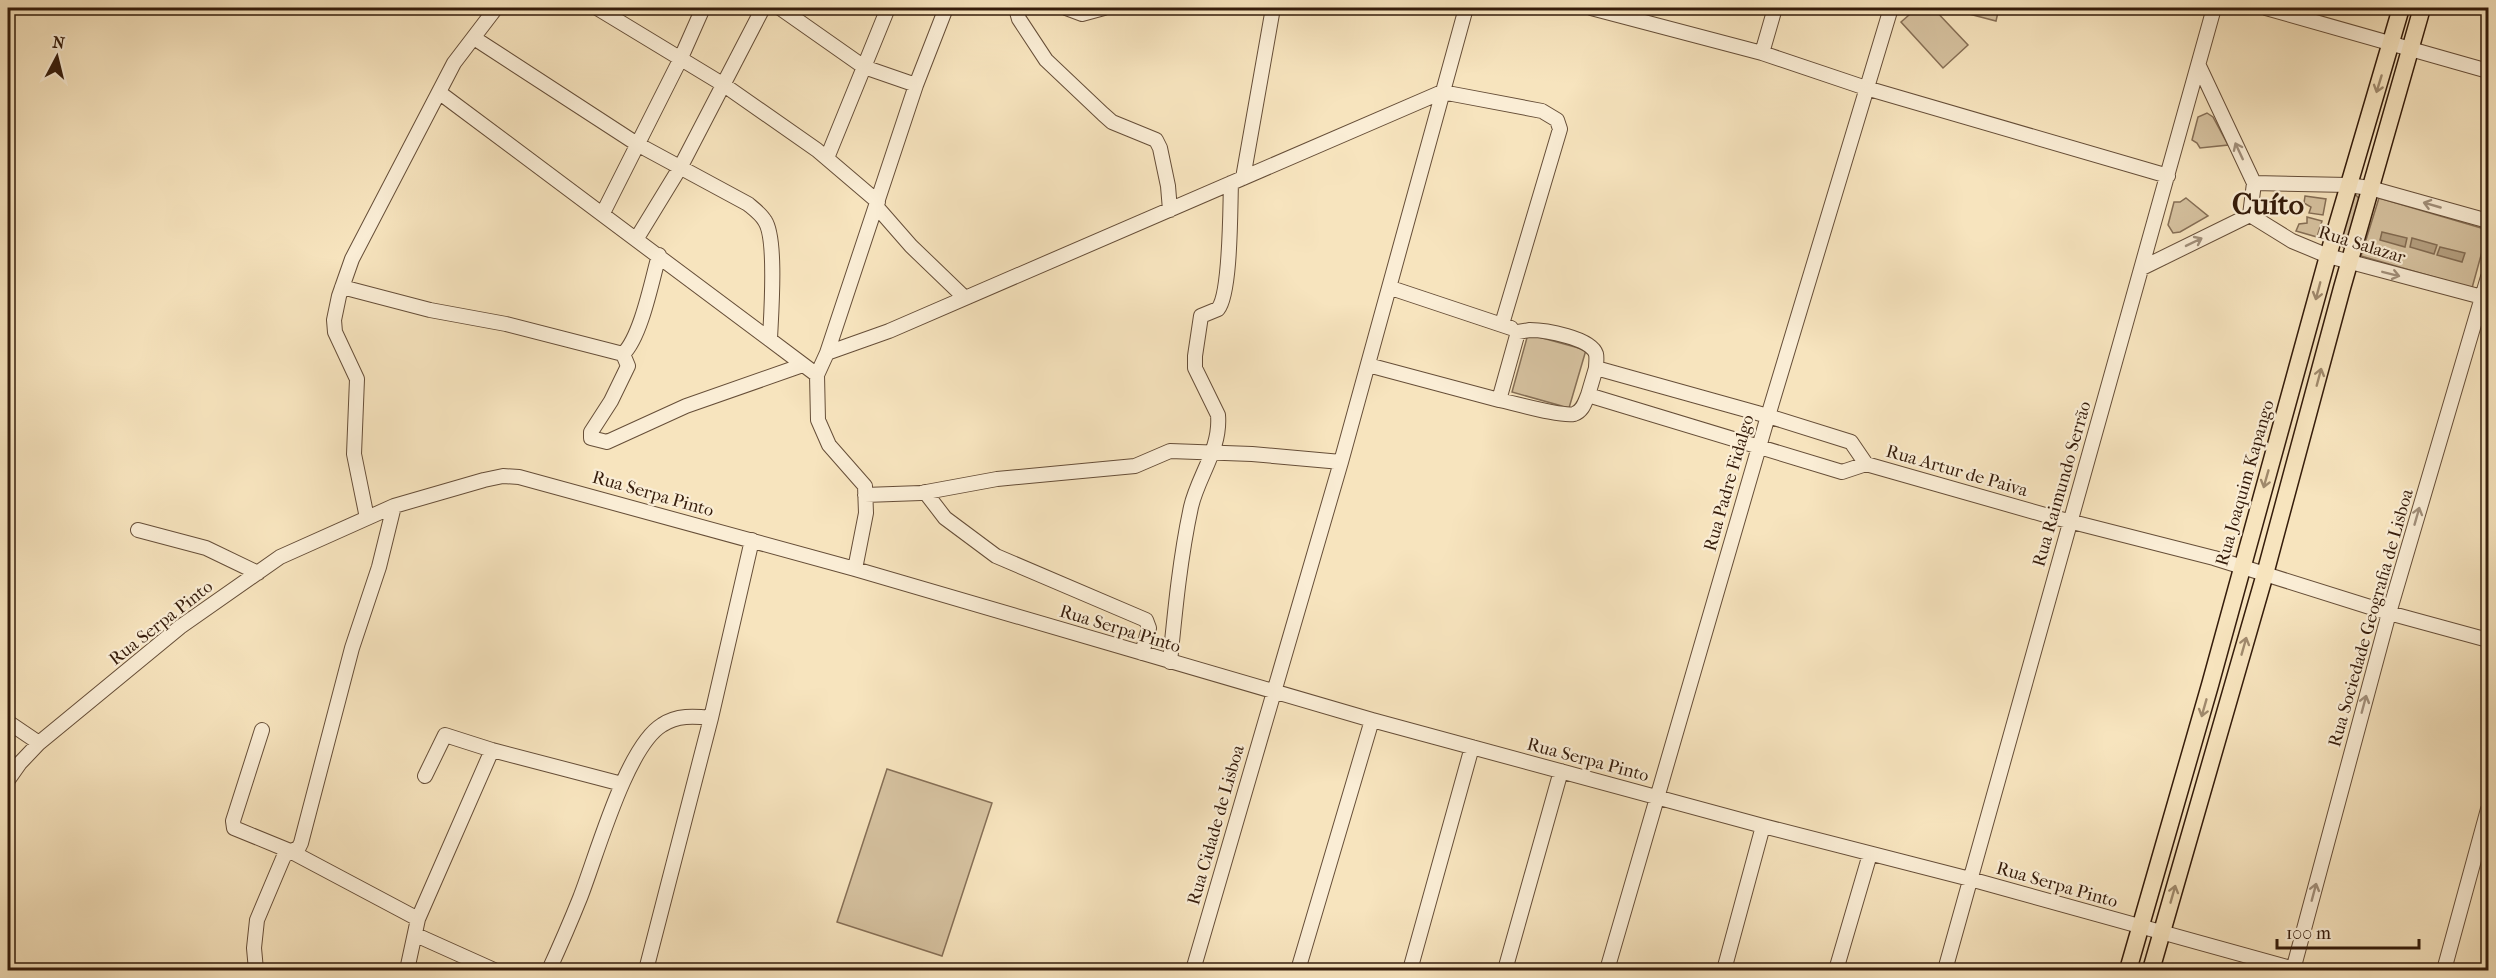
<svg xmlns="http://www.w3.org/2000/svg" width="2496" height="978" viewBox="0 0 2496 978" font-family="'IM FELL French Canon',serif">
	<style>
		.green { fill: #d6c2a0; stroke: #866f56; stroke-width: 1.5 }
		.water { fill: #b5a081; stroke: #826b52; stroke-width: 1.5 }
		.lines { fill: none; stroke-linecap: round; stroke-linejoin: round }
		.minor-casing { stroke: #664e38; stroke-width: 16 }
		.major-casing { stroke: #351c0b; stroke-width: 19 }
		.minor { stroke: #faedd5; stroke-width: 14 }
		.major { stroke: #f7e4be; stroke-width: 16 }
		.oneway { stroke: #a08a6d }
		.oneway2 { stroke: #a18f7a }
		.labels { text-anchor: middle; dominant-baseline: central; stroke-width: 4.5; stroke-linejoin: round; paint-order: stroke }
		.street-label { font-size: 18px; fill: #351c0b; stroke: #faedd5 }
		.town-label { font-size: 30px; font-weight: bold; fill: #351c0b; stroke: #faedd5 }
	</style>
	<rect width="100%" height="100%" fill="#f7e4be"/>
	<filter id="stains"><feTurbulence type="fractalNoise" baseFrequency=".00333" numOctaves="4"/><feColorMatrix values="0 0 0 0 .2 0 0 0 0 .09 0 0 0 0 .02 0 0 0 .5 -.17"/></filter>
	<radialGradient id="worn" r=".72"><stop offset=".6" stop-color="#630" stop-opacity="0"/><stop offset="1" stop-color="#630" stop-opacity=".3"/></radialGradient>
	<path class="green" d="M1917 8H1933L1968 45 1943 68 1901 22Z
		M1966 8H1999L1996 21 1965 13Z
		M2207 113 2213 117 2228 145 2200 148 2197 143 2192 140 2198 117Z
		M2356 195 2360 200 2346 247H2343L2339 243 2353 196Z
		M2305 196 2326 199 2323 215 2309 213 2311 207 2304 203Z
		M2186 198 2208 216 2180 232 2173 233 2168 225 2174 202H2180Z
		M2379 198 2488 230 2472 288 2361 256Z
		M2307 217 2322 221 2317 237 2296 231 2299 224 2307 223Z
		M1528 334 1586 350 1569 408 1512 392Z
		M887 769 992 803 942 956 837 922Z"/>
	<path class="water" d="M2382 232 2407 238 2405 247 2380 240Z
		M2412 238 2437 245 2434 254 2410 247Z
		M2440 247 2465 253 2462 262 2437 255Z"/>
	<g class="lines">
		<defs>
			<path id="minor" d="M597 8 724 85 817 150 878 202
				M780 8 864 67 916 85
				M1019 8 1017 12 1019 19 1046 60 1103 114 1112 122 1156 140 1160 148 1168 186 1170 210
				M1066 8 1082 14 1104 8
				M1591 8 1762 53 1866 88 2168 176
				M2266 8 2488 71
				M474 38 637 144 748 204C754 209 761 214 765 221 777 239 771 315 770 339
				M1762 53 1775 8
				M2199 66 2254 183 2348 185 2370 188 2488 221
				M440 93 817 375
				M827 158 888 8
				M1243 178 1273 8
				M876 206 911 246 965 298
				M603 213 680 60 703 8
				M2250 215 2254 183
				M637 238 681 166 763 8
				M2142 268 2250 215 2292 241 2328 256 2482 297
				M342 287 430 310 506 324 623 354
				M1391 288 1511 328
				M1530 330C1545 330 1591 338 1596 354 1597 358 1596 364 1596 368L1768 416 1851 442 1866 464 1842 472 1588 395C1585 402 1583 411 1574 414 1562 417 1514 403 1499 400L1518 332Z
				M827 353 889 331 1442 92 1542 111 1557 120 1560 129 1502 324
				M623 354 628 366 611 401 591 432V438L607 442 686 406 803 365
				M623 354C641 337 652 280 659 255
				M1368 365 1499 400
				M1588 395 1596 368
				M1866 464 2045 515 2214 558 2389 613 2488 640
				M925 492 945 518 996 556 1146 620 1149 628 1142 653
				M865 495 921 493 997 479 1135 466 1170 451 1252 454 1341 462
				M367 518 354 454 357 379 335 332 334 320 339 296 352 259 454 63 496 8
				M138 530 206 548 258 573
				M855 569 866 513 865 486 829 445 818 420 817 375 827 353 916 85 946 8
				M1170 662C1175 611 1180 558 1191 507 1198 476 1221 449 1218 415L1195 368V356L1201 316 1218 309C1231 293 1230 208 1231 183
				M8 722 39 743
				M262 730 233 821 234 828 290 851 418 919
				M425 776 445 735 492 750 622 784
				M8 780 20 763 39 743 180 627 280 557 394 506 484 480 503 476 519 477 855 569 1372 720 1763 826 1970 879 2298 970
				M416 935 494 970
				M256 970 254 948 257 920 284 856 299 847 301 843 352 648 379 567 394 506
				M407 970 418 919 492 750
				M549 970C560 946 570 923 580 898 596 858 626 747 662 725 677 715 694 716 711 718
				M646 970 711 718 752 540
				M1193 970 1341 462 1466 8
				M1298 970 1372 720
				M1410 970 1472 747
				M1505 970 1561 771
				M1607 970 1768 416 1891 8
				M1724 970 1763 826
				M1836 970 1870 854
				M1945 970 2214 8
				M2293 970 2389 613 2488 277
				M2444 970 2488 809"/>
			<path id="major" d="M2128 970 2210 685 2328 256 2401 8
				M2151 970 2265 574 2342 288 2422 8"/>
		</defs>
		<use href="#minor" class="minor-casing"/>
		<use href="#major" class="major-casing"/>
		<use href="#minor" class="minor"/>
		<use href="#major" class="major"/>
	</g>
	<defs><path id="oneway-shaft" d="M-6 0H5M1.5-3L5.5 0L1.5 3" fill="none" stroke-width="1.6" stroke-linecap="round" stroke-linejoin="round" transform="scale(1.5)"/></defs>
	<g class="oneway">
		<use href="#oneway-shaft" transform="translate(2379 84) rotate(107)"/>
		<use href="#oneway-shaft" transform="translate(2318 291) rotate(105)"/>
		<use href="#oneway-shaft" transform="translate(2319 377) rotate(-75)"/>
		<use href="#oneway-shaft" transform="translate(2266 479) rotate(106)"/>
		<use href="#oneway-shaft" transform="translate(2244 646) rotate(-74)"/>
		<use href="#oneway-shaft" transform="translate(2204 708) rotate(106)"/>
		<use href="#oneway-shaft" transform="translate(2173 894) rotate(-74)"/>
	</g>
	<g class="oneway2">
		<use href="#oneway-shaft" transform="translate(2239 151) rotate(-115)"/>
		<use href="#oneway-shaft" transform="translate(2432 205) rotate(-164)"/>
		<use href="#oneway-shaft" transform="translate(2194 242) rotate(-26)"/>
		<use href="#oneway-shaft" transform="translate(2391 274) rotate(14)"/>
		<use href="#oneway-shaft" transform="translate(2417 516) rotate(-74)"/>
		<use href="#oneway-shaft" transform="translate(2364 704) rotate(-75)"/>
		<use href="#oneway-shaft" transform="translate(2314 892) rotate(-75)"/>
	</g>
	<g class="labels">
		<g class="street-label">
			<text transform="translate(2362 245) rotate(17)">Rua Salazar</text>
			<text transform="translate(1957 471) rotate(16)">Rua Artur de Paiva</text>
			<text transform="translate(1729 483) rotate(-74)">Rua Padre Fidalgo</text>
			<text transform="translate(2245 483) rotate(-74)">Rua Joaquim Kapango</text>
			<text transform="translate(2062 484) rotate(-74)">Rua Raimundo Serrão</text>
			<text transform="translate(653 494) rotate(16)">Rua Serpa Pinto</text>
			<text transform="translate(2371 618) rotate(-74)">Rua Sociedade Geografia de Lisboa</text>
			<text transform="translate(161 623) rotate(-38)">Rua Serpa Pinto</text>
			<text transform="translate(1120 629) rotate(17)">Rua Serpa Pinto</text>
			<text transform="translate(1588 760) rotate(15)">Rua Serpa Pinto</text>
			<text transform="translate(1216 825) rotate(-74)">Rua Cidade de Lisboa</text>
			<text transform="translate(2057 885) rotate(16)">Rua Serpa Pinto</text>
		</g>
		<g class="town-label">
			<text x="2268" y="204">Cuíto</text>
		</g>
	</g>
	<rect width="2496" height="978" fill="none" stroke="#f7e4be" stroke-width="30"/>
	<rect x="9" y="9" width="2478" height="960" fill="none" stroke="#351c0b" stroke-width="3"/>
	<rect x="15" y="15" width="2466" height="948" fill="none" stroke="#351c0b" stroke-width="1.5"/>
	<g transform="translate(57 57) rotate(7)" stroke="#faedd5" stroke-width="4.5" paint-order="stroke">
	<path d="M0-4.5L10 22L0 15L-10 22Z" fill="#351c0b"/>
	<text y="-9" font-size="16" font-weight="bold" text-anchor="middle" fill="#351c0b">N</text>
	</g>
	<path d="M2277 939v9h142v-9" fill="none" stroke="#351c0b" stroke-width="3"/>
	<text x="2286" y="939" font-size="18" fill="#351c0b" stroke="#faedd5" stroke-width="4.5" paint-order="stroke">100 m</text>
	<rect width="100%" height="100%" filter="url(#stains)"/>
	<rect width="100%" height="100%" fill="url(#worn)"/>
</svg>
